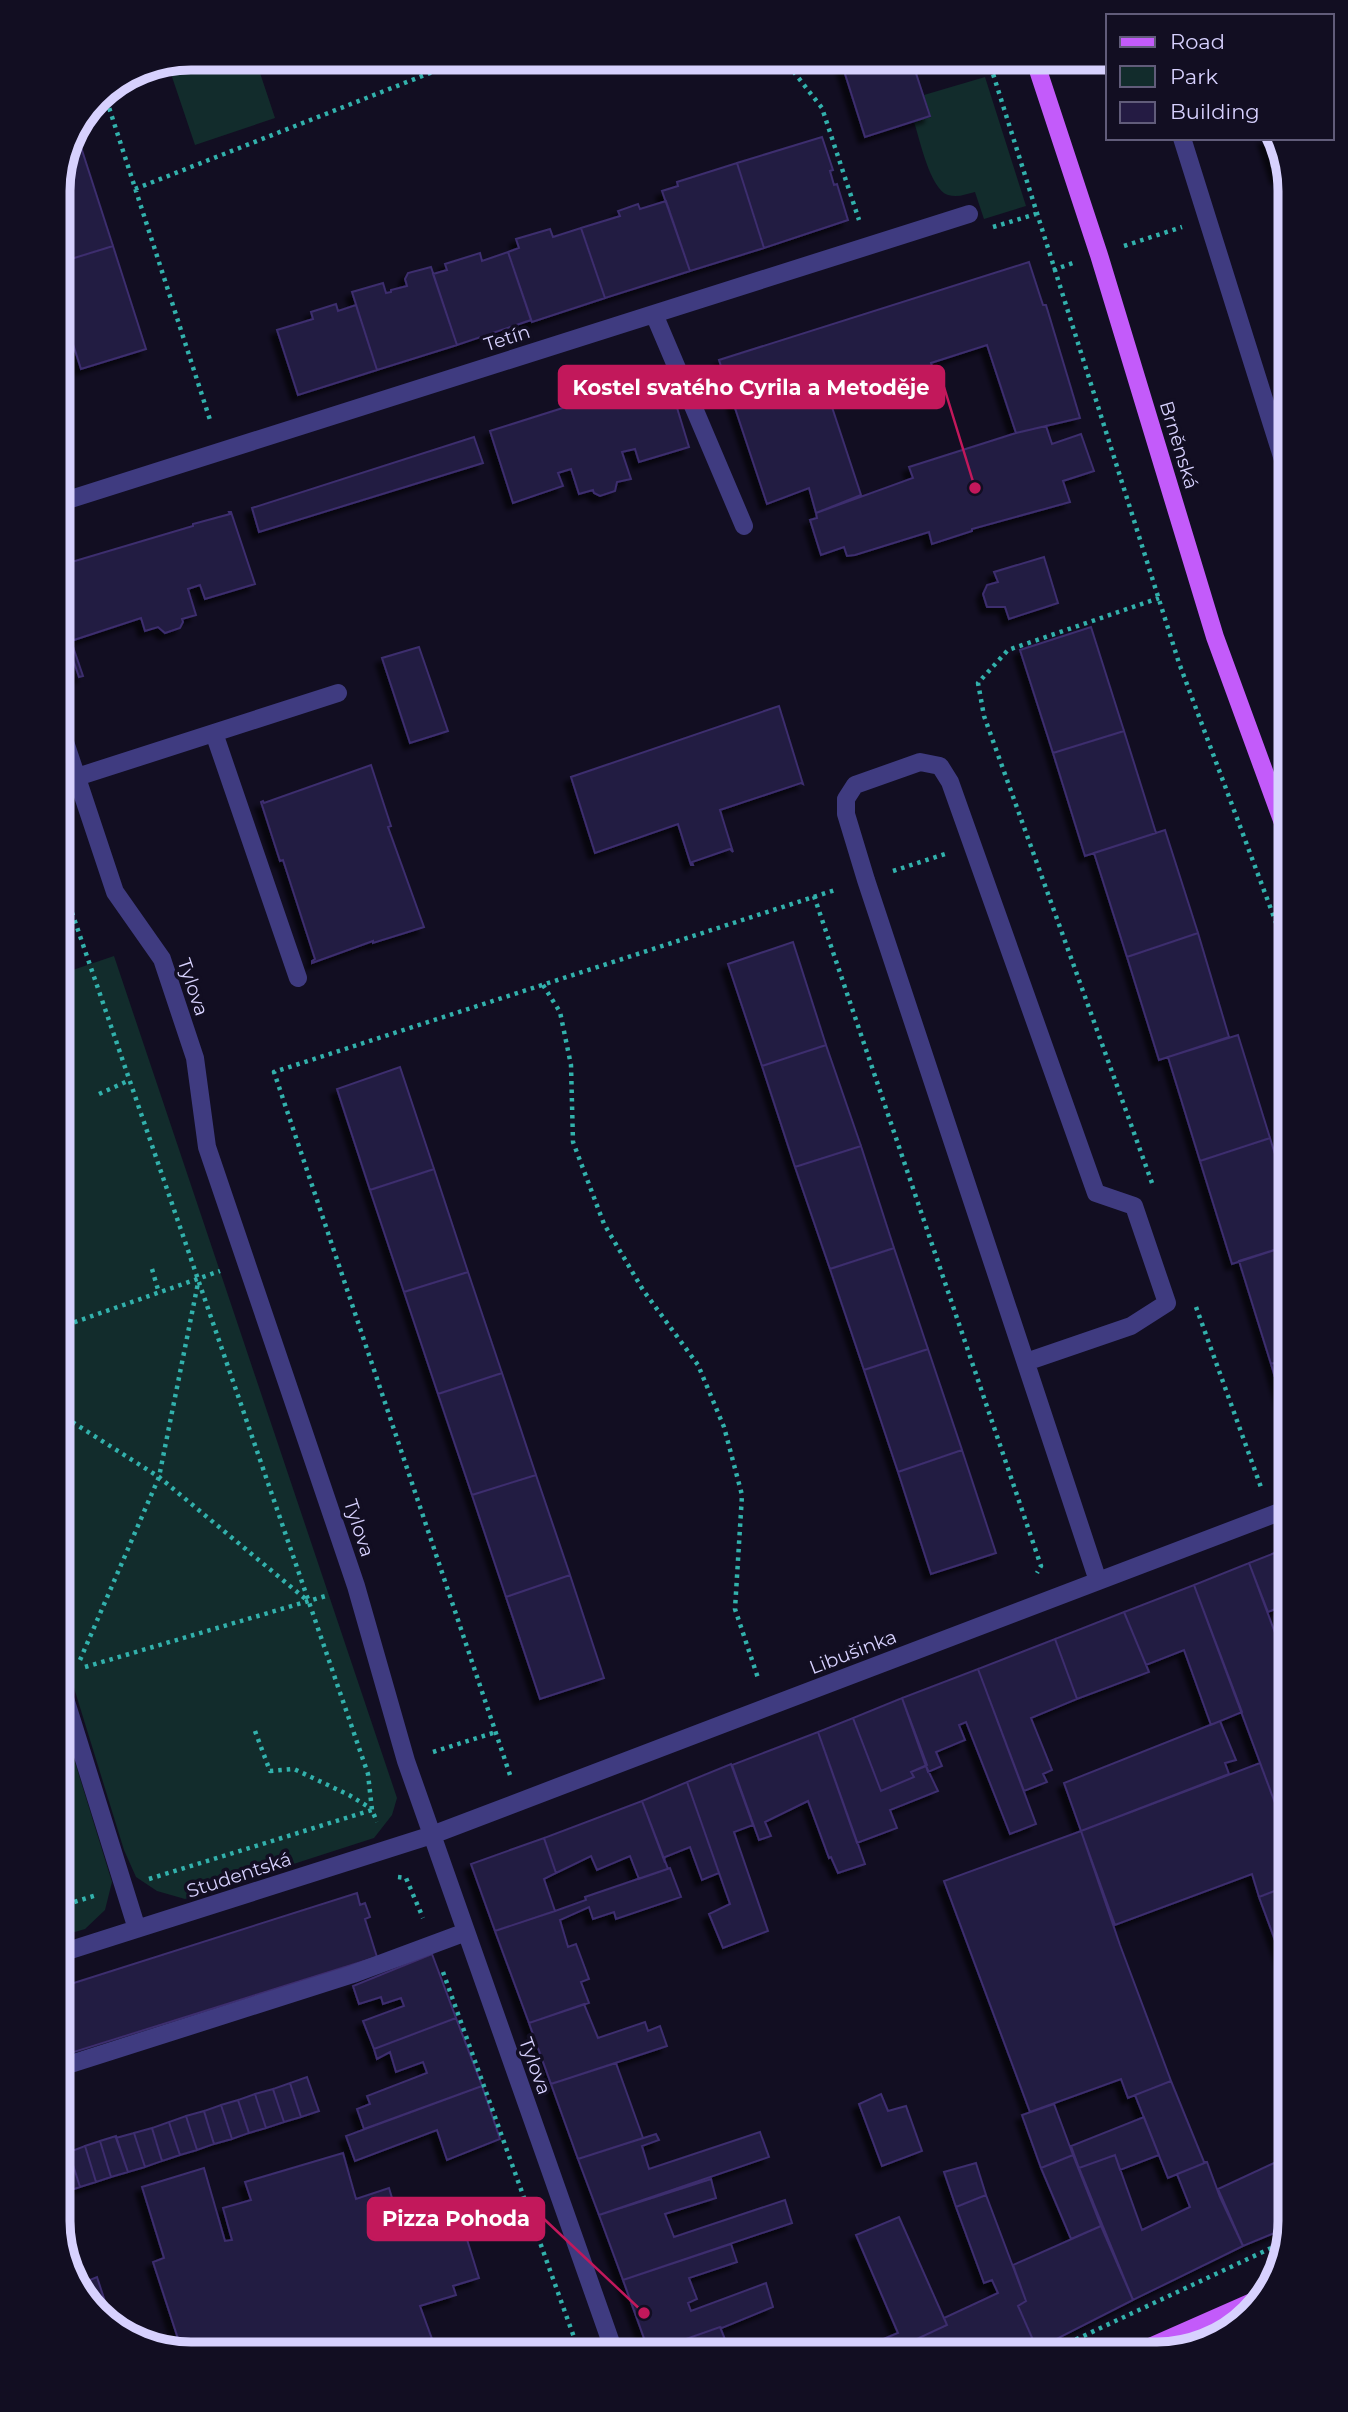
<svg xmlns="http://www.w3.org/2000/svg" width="1348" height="2412" viewBox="0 0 1348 2412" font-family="Montserrat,sans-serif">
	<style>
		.green { fill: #122c2c }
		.building { fill: #241b43; stroke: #3c2e6e; stroke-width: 2; filter: url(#shadow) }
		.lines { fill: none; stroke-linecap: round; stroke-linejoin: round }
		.path { stroke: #32b1ac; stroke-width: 4.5; stroke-dasharray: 3.5 5; stroke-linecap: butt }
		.minor { stroke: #3f3b80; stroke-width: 18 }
		.major { stroke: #c35bfa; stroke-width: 18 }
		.labels { text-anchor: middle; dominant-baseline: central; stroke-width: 7; stroke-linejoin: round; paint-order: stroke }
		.street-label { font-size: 19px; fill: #d7d1fe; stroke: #120e22 }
		.rim { fill: none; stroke: #d7d1fe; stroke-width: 9 }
		.leader { fill: none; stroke: #c2185b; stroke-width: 2.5 }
		.callout-dot { fill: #c2185b; stroke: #120e22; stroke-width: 2.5 }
		.callout { fill: #c2185b; stroke: #c2185b; stroke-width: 2.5 }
		.callout-label { font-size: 21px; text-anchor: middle; font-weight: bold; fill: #fff }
	</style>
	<defs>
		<filter id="shadow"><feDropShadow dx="-6" dy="6" stdDeviation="2" flood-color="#0009"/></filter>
	</defs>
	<rect width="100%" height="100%" fill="#120e22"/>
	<path class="green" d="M191 58H255L275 118 195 145 167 62Z
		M985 77 1026 206 984 219 975 192C966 194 958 198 948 195 930 189 920 140 914 122L931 117 924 95Z
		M114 956 397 1798 392 1815 374 1838 185 1899 157 1891 136 1877 124 1850 58 1636V975Z
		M58 1707 112 1882 105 1910 85 1929 58 1937Z"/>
	<path class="building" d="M840 58H911L930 116 865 137Z
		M822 137 833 170 830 171 834 185 837 184 848 220 764 248 737 163Z
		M1264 138 1280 140 1290 190 1286 175 1277 178Z
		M80 144 113 246 58 263V182L74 146Z
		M737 163 764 248 690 271 662 191 678 186 677 182Z
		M666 201 690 271 605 298 581 228 620 216 618 211 638 204 640 209Z
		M581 228 605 298 532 322 508 252 519 248 516 239 550 229 553 237Z
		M113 246 146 349 81 369 58 297V263Z
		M508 252 531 320 457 345 433 274 447 270 445 264 480 253 482 261Z
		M1029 262 1043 305H1046L1080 418 1016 433 987 345 931 363 935 376 891 390 886 377 828 395 861 495 816 513 809 488 767 504 719 360Z
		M431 267 457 345 377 370 352 292 383 283 386 293 391 292V290L407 286 405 279 408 273Z
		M336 304 338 311 356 305 377 370 298 395 277 330 313 319 311 312Z
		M667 375 689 447 639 462 635 449 622 452 631 479 617 482 615 491 600 496 594 493 593 490 579 494 571 469 558 473 563 486 513 503 490 431Z
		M1046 426 1052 444 1081 434 1094 471 1063 481 1070 502 972 529V531L932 544 929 532 855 555 847 556 844 547 821 555 810 520 817 518 816 513 913 478 909 467 1016 433Z
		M474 437 483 463 259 532 252 508Z
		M229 512H231L255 584 205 599 200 585 188 589 196 615 182 619 183 622 180 628 165 633 158 627 145 631 141 618 71 641 83 676 79 677 58 615V566L193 526V524L230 514Z
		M1044 557 1058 603 1009 619 1005 607H987L983 594 987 585 998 582 994 572Z
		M1091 627 1124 731 1053 753 1020 650Z
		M419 647 448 731 410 743 382 658Z
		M779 706 803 784 801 783 720 810 733 852 730 849 692 862 693 865H691L678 824 595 853 571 777Z
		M1124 731 1156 833 1085 856 1053 753Z
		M371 765 391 826 388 827 424 927 373 943V941L312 963V961L315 959 283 860 280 861 261 802 263 801 264 803Z
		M1165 830 1198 933 1127 957 1094 853Z
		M1198 933 1229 1037 1159 1060 1127 957Z
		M793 942 826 1045 762 1066 728 964Z
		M1238 1035 1270 1138 1200 1161 1168 1057Z
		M826 1045 861 1146 795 1167 762 1066Z
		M400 1067 434 1169 370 1190 337 1089Z
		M1270 1138 1290 1203V1245L1232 1264 1200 1161Z
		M861 1146 894 1248 830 1269 795 1167Z
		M434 1169 468 1272 404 1292 370 1190Z
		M1290 1245V1358L1271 1364 1239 1261Z
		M894 1248 928 1349 864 1370 830 1269Z
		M468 1272 502 1373 438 1394 404 1292Z
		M928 1349 962 1450 898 1472 864 1370Z
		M1290 1358V1427L1271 1364Z
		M502 1373 536 1475 472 1495 438 1394Z
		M962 1450 996 1553 931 1574 898 1472Z
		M536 1475 570 1575 506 1597 472 1495Z
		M1290 1547V1603L1268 1612 1249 1563Z
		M1249 1563 1290 1673V1806L1278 1811 1194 1585Z
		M570 1575 604 1678 540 1699 506 1597Z
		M1194 1585 1242 1712 1211 1725 1184 1650 1146 1665 1124 1612Z
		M1124 1612 1149 1672 1077 1699 1055 1639Z
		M1055 1639 1077 1699 1031 1718 1052 1770 1043 1774 1047 1782 1024 1791 978 1669Z
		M978 1669 1036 1824 1010 1834 966 1722 959 1725 965 1740 936 1752 942 1766 928 1772 902 1698Z
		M902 1698 927 1765 911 1772 914 1777 881 1791 853 1718Z
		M853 1718 881 1791 914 1777 911 1772 926 1766 938 1791 890 1810 897 1828 857 1843 818 1732Z
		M1220 1721 1236 1760 1225 1763 1229 1774 1081 1831 1064 1783Z
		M818 1732 865 1864 838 1873 831 1857 829 1858 808 1801 765 1822 771 1836 759 1840 732 1765Z
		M1260 1763 1278 1811 1280 1810 1290 1850V1885L1259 1897 1252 1874 1115 1925 1081 1831Z
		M731 1764 753 1825 734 1832 768 1931 723 1948 709 1914 730 1904 687 1782Z
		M687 1782 719 1873 702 1880 690 1847 665 1857 664 1860 642 1801Z
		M642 1801 668 1869 639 1879 630 1856 597 1870 591 1856 556 1873 544 1838Z
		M1081 1831 1120 1945 1171 2081 1128 2098 1121 2079 1030 2112 944 1881Z
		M544 1838 556 1873 544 1879 555 1911 495 1931 471 1864Z
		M670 1868 681 1897 616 1919 614 1912 593 1919 589 1907 560 1920 568 1947 576 1944 589 1979 581 1982 589 2003 529 2023 495 1931 555 1911 586 1900 585 1897Z
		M1290 1885V1981L1259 1897Z
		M357 1893 360 1905 365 1903 370 1917 365 1919 377 1957 58 2057V1988Z
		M432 1954 456 2018 374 2049 363 2021 404 2006 401 1998 383 2004 381 1997 359 2004 353 1986Z
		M584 2004 598 2038 645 2022 648 2031 660 2026 667 2046 551 2084 529 2023Z
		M456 2018 482 2086 364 2129 357 2109 370 2104 367 2096 427 2073 423 2062 396 2072 390 2052 377 2059 374 2049Z
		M616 2063 643 2138 578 2159 551 2084Z
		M307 2077 319 2111 301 2117 290 2083Z
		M1171 2081 1204 2162H1207L1168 2178 1135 2095Z
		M290 2083 301 2117 284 2122 273 2089Z
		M482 2086 500 2139 447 2160 437 2130 355 2161 346 2136Z
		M273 2089 284 2122 266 2128 255 2094Z
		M255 2094 266 2128 249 2133 238 2100Z
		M881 2094 888 2111 906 2106 922 2151 882 2166 859 2104Z
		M238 2100 249 2133 232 2139 221 2105Z
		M1054 2104 1073 2155 1041 2168 1022 2115Z
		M221 2105 232 2139 214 2144 204 2111Z
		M204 2111 214 2144 197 2150 186 2116Z
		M186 2116 197 2150 180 2155 169 2122Z
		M1144 2117 1159 2155 1120 2170 1115 2155 1079 2168 1071 2146Z
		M169 2122 180 2155 162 2161 152 2128Z
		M152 2128 162 2161 145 2167 134 2133Z
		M760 2132 769 2157 599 2215 578 2159 656 2134 659 2140 642 2146 649 2169Z
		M134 2133 145 2167 128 2172 116 2138Z
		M116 2136 128 2172 111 2177 100 2141Z
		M100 2141 111 2177 96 2182 85 2146Z
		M85 2146 96 2182 80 2187 69 2152Z
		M69 2152 80 2187 65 2192 58 2172V2155Z
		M343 2153 356 2199 389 2188 399 2221 430 2211 429 2207 435 2206 436 2210 456 2204 479 2278 453 2286 456 2295 420 2306 432 2339 401 2350 403 2354H183L153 2262 164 2258 142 2187 204 2168 225 2241 232 2240 223 2208 251 2200 245 2182Z
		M1073 2155 1101 2226 1071 2239 1041 2168Z
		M1115 2155 1142 2230 1190 2207 1177 2174 1207 2162 1220 2197 1243 2246 1133 2300 1079 2168Z
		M1287 2157H1290L1289 2227 1243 2246 1218 2189Z
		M976 2163 986 2195 956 2207 944 2172Z
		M711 2179 716 2198 665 2214 674 2237 785 2200 792 2223 623 2280 599 2215Z
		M986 2195 1026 2301 1018 2306 1037 2349 1025 2354H911L906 2344 947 2325 944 2318 998 2293 992 2280 984 2283 956 2207Z
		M899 2217 947 2325 906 2344 911 2354H847L898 2333 856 2235Z
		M1101 2226 1133 2300 1037 2349 1018 2306 1026 2301 1013 2265Z
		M731 2244 737 2262 689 2278 697 2299 688 2303 691 2311 766 2283 773 2307 722 2328 720 2327 649 2352 623 2280Z
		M97 2277 114 2329 78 2285Z
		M720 2327 731 2354H650L649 2352Z"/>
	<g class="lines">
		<path class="path" d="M783 58 822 108 859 220
			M988 58 1179 663 1290 960
			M104 92 211 423
			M135 189 468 58
			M993 227 1036 214
			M1124 246 1182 227
			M1053 270 1073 263
			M58 444 66 470
			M893 871 945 854
			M58 872 368 1774 372 1810 377 1822
			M814 896 1041 1566 1037 1573
			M58 911 70 907
			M543 985 560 1012 571 1065 573 1142 604 1224 643 1290 698 1365 724 1427 742 1495 735 1609 759 1681
			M99 1094 130 1080
			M1152 1183 984 716 978 683 1008 650 1159 598
			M152 1269 159 1293
			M58 1303 65 1325
			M1196 1307 1262 1490
			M58 1328 220 1271
			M58 1413 159 1477 308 1601
			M80 1660 159 1477 198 1283
			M85 1667 329 1595
			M255 1731 270 1771 294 1769 349 1795 372 1809
			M433 1752 496 1732
			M510 1775 274 1072 838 889
			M398 1877 406 1878 423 1918
			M149 1879 372 1810
			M58 1907 97 1895
			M443 1972 580 2354
			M1045 2354 1284 2242"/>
		<path class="minor" d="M1182 138 1290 482
			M654 314 744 526
			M58 503 969 214
			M58 721 115 892 162 959 195 1058 207 1147 356 1586 406 1761 615 2354
			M214 733 298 978
			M77 777 338 693
			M1026 1362 1131 1326 1167 1303 1134 1206 1096 1193 950 782 940 766 920 762 855 785 846 799V814L866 880 1098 1581
			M58 1676 137 1929
			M58 1954 432 1835 1290 1508
			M58 2068 353 1974 466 1932"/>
		<path class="major" d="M1034 58 1099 255 1215 637 1290 842
			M1134 2354 1268 2295"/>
	</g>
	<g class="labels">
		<g class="street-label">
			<text transform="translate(507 338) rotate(-18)">Tetín</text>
			<text transform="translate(1179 445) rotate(73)">Brněnská</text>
			<text transform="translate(193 987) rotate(71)">Tylova</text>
			<text transform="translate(359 1528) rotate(72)">Tylova</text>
			<text transform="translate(853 1652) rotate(-21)">Libušinka</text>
			<text transform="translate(239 1875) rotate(-18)">Studentská</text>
			<text transform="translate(535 2066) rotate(70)">Tylova</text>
		</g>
	</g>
	<path d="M0 0H1348V2412H0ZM191 70H1157A121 121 0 0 1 1278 191V2221A121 121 0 0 1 1157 2342H191A121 121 0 0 1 70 2221V191A121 121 0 0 1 191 70Z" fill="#120e22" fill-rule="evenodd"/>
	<path class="rim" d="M191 70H1157A121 121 0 0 1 1278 191V2221A121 121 0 0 1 1157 2342H191A121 121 0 0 1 70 2221V191A121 121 0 0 1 191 70Z"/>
	<path class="leader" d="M975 488L944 387M644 2313L544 2219"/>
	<g class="callout-dot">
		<circle cx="975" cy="488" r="7"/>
		<circle cx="644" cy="2313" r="7"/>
	</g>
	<g class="callout">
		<rect x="559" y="366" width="385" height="42" rx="7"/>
		<rect x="368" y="2198" width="176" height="42" rx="7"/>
	</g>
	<g class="callout-label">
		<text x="751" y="395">Kostel svatého Cyrila a Metoděje</text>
		<text x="456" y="2226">Pizza Pohoda</text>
	</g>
	<rect x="1106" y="14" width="228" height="126" fill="#120e22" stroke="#615c7a" stroke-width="2"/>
	<rect x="1120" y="37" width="35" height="10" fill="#c35bfa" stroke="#615c7a" stroke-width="2"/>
	<text x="1170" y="49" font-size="21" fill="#d7d1fe">Road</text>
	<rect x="1120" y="66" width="35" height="21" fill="#122c2c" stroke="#615c7a" stroke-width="2"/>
	<text x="1170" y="84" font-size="21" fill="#d7d1fe">Park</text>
	<rect x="1120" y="102" width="35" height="21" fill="#241b43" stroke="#615c7a" stroke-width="2"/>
	<text x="1170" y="119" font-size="21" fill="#d7d1fe">Building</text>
</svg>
